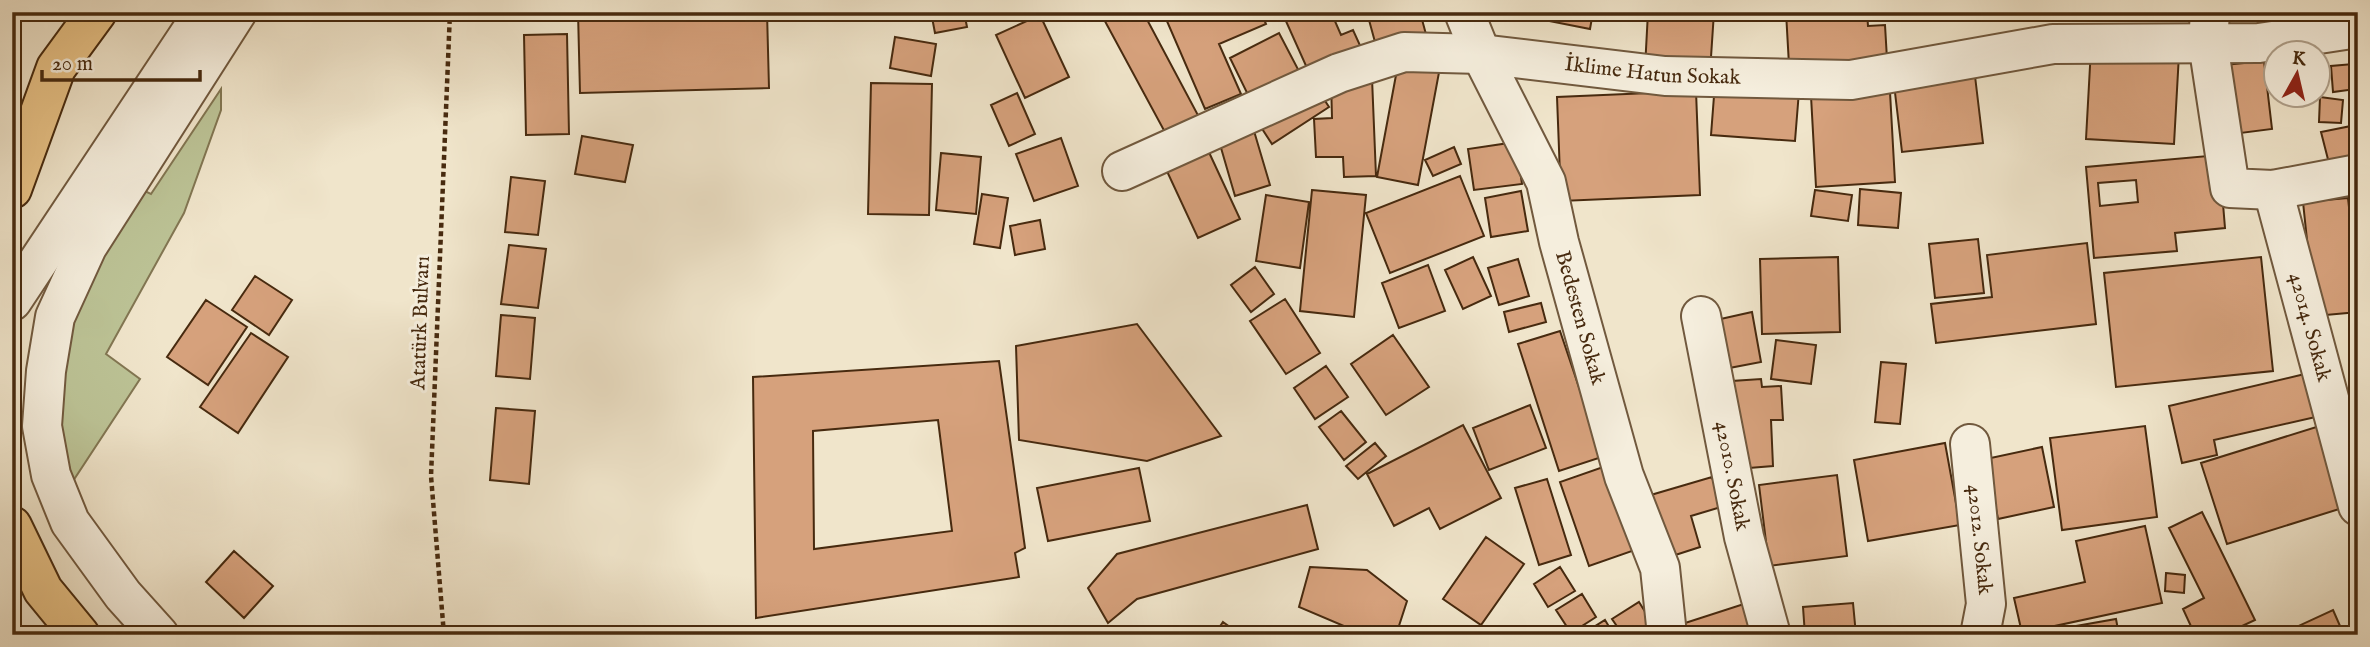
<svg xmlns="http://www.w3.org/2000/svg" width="2370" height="647" viewBox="0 0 2370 647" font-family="'IM FELL English',serif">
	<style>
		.green { fill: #bcc396; stroke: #827652; stroke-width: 2 }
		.building { fill: #d6a17c; stroke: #472a0f; stroke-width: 2; fill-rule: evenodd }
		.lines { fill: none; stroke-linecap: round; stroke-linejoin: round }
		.minor-casing { stroke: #71593e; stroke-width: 42 }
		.major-casing { stroke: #472a0f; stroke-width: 42 }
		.path { stroke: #472a0f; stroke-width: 4.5; stroke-dasharray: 5 3.5; stroke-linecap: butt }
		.minor { stroke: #f5eedd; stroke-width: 38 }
		.major { stroke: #e8c286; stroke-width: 38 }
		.labels { text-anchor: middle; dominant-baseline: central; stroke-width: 6; stroke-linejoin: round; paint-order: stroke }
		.street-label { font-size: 21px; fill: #472a0f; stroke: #f5eedd }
	</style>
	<rect width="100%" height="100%" fill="#f0e5cb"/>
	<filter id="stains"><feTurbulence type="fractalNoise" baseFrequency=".00286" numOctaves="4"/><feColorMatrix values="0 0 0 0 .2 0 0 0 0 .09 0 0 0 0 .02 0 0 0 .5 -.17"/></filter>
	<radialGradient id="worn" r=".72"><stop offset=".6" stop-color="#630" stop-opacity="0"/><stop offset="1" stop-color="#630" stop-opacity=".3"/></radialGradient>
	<path class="green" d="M221 89V110L184 213 106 354 140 379 73 481 57 421 65 323 136 187 151 194Z"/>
	<path class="building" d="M578 12H767L769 88 580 93Z
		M931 12H964L967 27 935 33Z
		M1100 12H1143L1200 119 1167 136Z
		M1163 12H1261L1266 24 1219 44 1241 94 1205 109Z
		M1300 12H1331L1341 35 1353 30 1363 52 1311 77 1285 19Z
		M1339 12H1372V16L1338 14Z
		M1396 12H1420L1427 38 1378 53 1369 20Z
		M1504 12H1593L1590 29Z
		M1648 12H1714L1710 72 1645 68Z
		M1786 12H1867L1868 26 1885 25 1887 59 1789 65Z
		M1870 12H1951V19L1871 20Z
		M1040 15 1069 77 1025 98 996 35Z
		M1279 33 1301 75 1251 101 1230 58Z
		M567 34 569 134 526 135 524 35Z
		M895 37 936 44 931 76 890 68Z
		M2091 48 2179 54 2174 144 2086 139Z
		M1399 59 1440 67 1418 185 1377 177Z
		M2264 61 2272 129 2233 134 2224 65Z
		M2353 64 2356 89 2333 92 2331 66Z
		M1975 76 1983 143 1902 152 1894 84Z
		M1372 78 1376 176 1344 177 1343 157H1316L1314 119 1332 118 1331 80Z
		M871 83 932 84 929 215 868 214Z
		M1715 83 1799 91 1795 141 1711 135Z
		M1316 87 1329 107 1272 144 1259 124Z
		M1696 91 1700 195 1561 201 1557 97Z
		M1890 92 1895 182 1816 187 1811 96Z
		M1017 93 1035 134 1009 146 991 105Z
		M2320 97 2343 100 2341 123 2319 122Z
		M2351 126 2358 154V169L2332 175 2321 132Z
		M1254 131 1270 185 1235 196 1219 141Z
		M582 136 633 145 625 182 575 174Z
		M1061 138 1078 186 1034 201 1016 154Z
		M1516 142 1522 184 1474 190 1468 149Z
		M1454 147 1461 164 1433 176 1425 160Z
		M1207 148 1240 219 1198 238 1165 167Z
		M941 153 981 157 976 214 936 210Z
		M2219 155 2225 228 2175 233 2177 251 2094 258 2086 167ZM2136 180 2138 202 2100 206 2098 183Z
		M1460 176 1484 236 1390 273 1366 213Z
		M511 177 545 181 538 235 505 232Z
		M1860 189 1901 193 1898 228 1858 225Z
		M1312 190 1366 195 1354 317 1300 311Z
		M1815 190 1852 195 1848 221 1811 216Z
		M1521 191 1528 231 1491 237 1485 198Z
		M982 194 1008 198 1000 248 974 244Z
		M1266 195 1309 202 1300 268 1256 261Z
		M2348 198 2358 289V312L2315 316 2303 202Z
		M2352 213H2358V259H2356Z
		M1040 220 1045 249 1015 255 1010 226Z
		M1978 239 1984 293 1935 298 1929 244Z
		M2087 243 2096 324 1936 343 1931 304 1992 297 1987 255Z
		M509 245 546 249 538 308 501 304Z
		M1473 257 1491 296 1463 309 1445 270Z
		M1838 257 1840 332 1762 334 1760 259Z
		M2261 257 2273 371 2116 387 2104 273Z
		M1518 259 1529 296 1499 305 1488 268Z
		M1428 265 1445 311 1399 328 1382 283Z
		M1255 267 1274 294 1251 312 1231 285Z
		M255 276 292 300 269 335 232 310Z
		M1285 299 1320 353 1286 374 1250 321Z
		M206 300 247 327 208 385 167 357Z
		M1541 303 1546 322 1509 332 1504 312Z
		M1752 312 1761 362 1724 369 1716 320Z
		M501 315 535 318 530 379 496 376Z
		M1137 324 1221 436 1147 461 1019 440 1016 346Z
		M1560 331 1587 411 1611 454 1559 471 1518 344Z
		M251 333 288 357 238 433 200 407Z
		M1393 335 1429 387 1386 415 1351 364Z
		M1776 340 1816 345 1811 384 1771 379Z
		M999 361 1025 548 1015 553 1019 577 756 618 753 377ZM938 420 952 531 814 549 813 431Z
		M1881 362 1906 364 1900 424 1875 422Z
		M1326 366 1348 397 1315 419 1294 388Z
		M2309 373 2320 416 2214 440 2217 455 2182 463 2169 406Z
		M1761 379 1762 387 1781 386 1783 420H1771L1773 466 1737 469 1732 381Z
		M1530 405 1546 448 1489 470 1473 428Z
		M496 408 535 411 529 484 490 480Z
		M1341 411 1366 442 1344 460 1319 427Z
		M2326 424 2352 505 2227 544 2201 463Z
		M1463 425 1501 498 1440 529 1429 508 1394 526 1367 474Z
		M2145 426 2157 517 2062 530 2050 438Z
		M1375 443 1386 456 1358 479 1346 466Z
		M1945 443 1960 525 1868 541 1854 460Z
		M2042 447 2054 507 1998 519 1986 459Z
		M1606 466 1635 550 1589 566 1560 482Z
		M1139 468 1150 521 1048 541 1037 488Z
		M1837 475 1847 556 1769 566 1759 485Z
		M1712 477 1721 507 1691 516 1700 547 1663 559 1644 497Z
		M1547 479 1571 555 1539 565 1515 488Z
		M1307 505 1318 549 1137 599 1108 623 1088 588 1117 554Z
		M2202 512 2255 620 2223 635H2195L2183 609 2204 598 2169 528Z
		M2145 526 2162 603 2022 633 2014 598 2085 582 2076 541Z
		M1486 537 1524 564 1481 625 1443 599Z
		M234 551 273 586 244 618 206 582Z
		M1310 567 1367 570 1407 601 1396 635H1365L1299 607Z
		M1560 567 1575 591 1548 607 1534 584Z
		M2166 573 2185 575 2184 593 2165 591Z
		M1582 594 1596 617 1571 633 1556 610Z
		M1639 602 1659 634 1658 635H1623L1612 619Z
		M1750 602 1761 635H1682V624Z
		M1853 603 1856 635H1805L1803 607Z
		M2333 610 2344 635H2279Z
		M2116 619 2119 635H2025Z
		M1605 620 1614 635H1581Z
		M1223 622 1241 635H1214Z"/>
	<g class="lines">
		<defs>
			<g id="minor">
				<path id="s1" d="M1464 12 1481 54 1546 182 1559 242 1624 476 1660 568 1667 635"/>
				<path d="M2210 12 2208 43 2230 188 2273 190 2358 174"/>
				<path id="s2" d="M1122 171 1339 73 1404 52 1481 54 1665 76 1851 80 2053 44 2259 43 2358 28"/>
				<path id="s3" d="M2273 190 2358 506"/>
				<path d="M12 301 204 12"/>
				<path id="s4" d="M1701 316 1744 537 1771 635"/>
				<path id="s5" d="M1970 444 1986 604 1980 635"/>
				<path d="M159 635 123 595 70 522 51 475 42 426 46 371 55 317 87 247 237 12"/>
			</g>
			<path id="major" d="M12 189 56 68 97 12
				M12 526 43 590 80 635"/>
		</defs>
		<use href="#minor" class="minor-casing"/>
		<use href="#major" class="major-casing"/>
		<path class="path" d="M444 635 431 476 450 12"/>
		<use href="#minor" class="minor"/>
		<use href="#major" class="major"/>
	</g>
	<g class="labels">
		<g class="street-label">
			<text stroke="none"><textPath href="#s2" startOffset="556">İklime Hatun Sokak</textPath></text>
			<text stroke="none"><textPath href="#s1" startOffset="329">Bedesten Sokak</textPath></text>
			<text transform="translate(421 323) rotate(-88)">Atatürk Bulvarı</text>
			<text stroke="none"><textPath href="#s3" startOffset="142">42014. Sokak</textPath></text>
			<text stroke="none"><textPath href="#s4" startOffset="163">42010. Sokak</textPath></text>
			<text stroke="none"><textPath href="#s5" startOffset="96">42012. Sokak</textPath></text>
		</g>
	</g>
	<rect width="2370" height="647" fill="none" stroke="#f0e5cb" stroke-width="42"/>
	<rect x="14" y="14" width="2342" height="619" fill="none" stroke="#472a0f" stroke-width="3.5"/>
	<rect x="21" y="21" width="2328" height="605" fill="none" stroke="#472a0f" stroke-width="2"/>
	<g transform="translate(2297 74) rotate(8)"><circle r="33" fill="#f5eedd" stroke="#afa08b" stroke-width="2"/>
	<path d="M0-5L12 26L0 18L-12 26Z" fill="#8f2418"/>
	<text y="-10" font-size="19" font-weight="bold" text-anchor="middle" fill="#472a0f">K</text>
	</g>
	<path d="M42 70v10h158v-10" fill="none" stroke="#472a0f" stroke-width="3.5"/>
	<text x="52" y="70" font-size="21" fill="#472a0f" stroke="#f5eedd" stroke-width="5" paint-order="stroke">20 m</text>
	<rect width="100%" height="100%" filter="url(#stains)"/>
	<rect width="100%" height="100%" fill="url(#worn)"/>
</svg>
